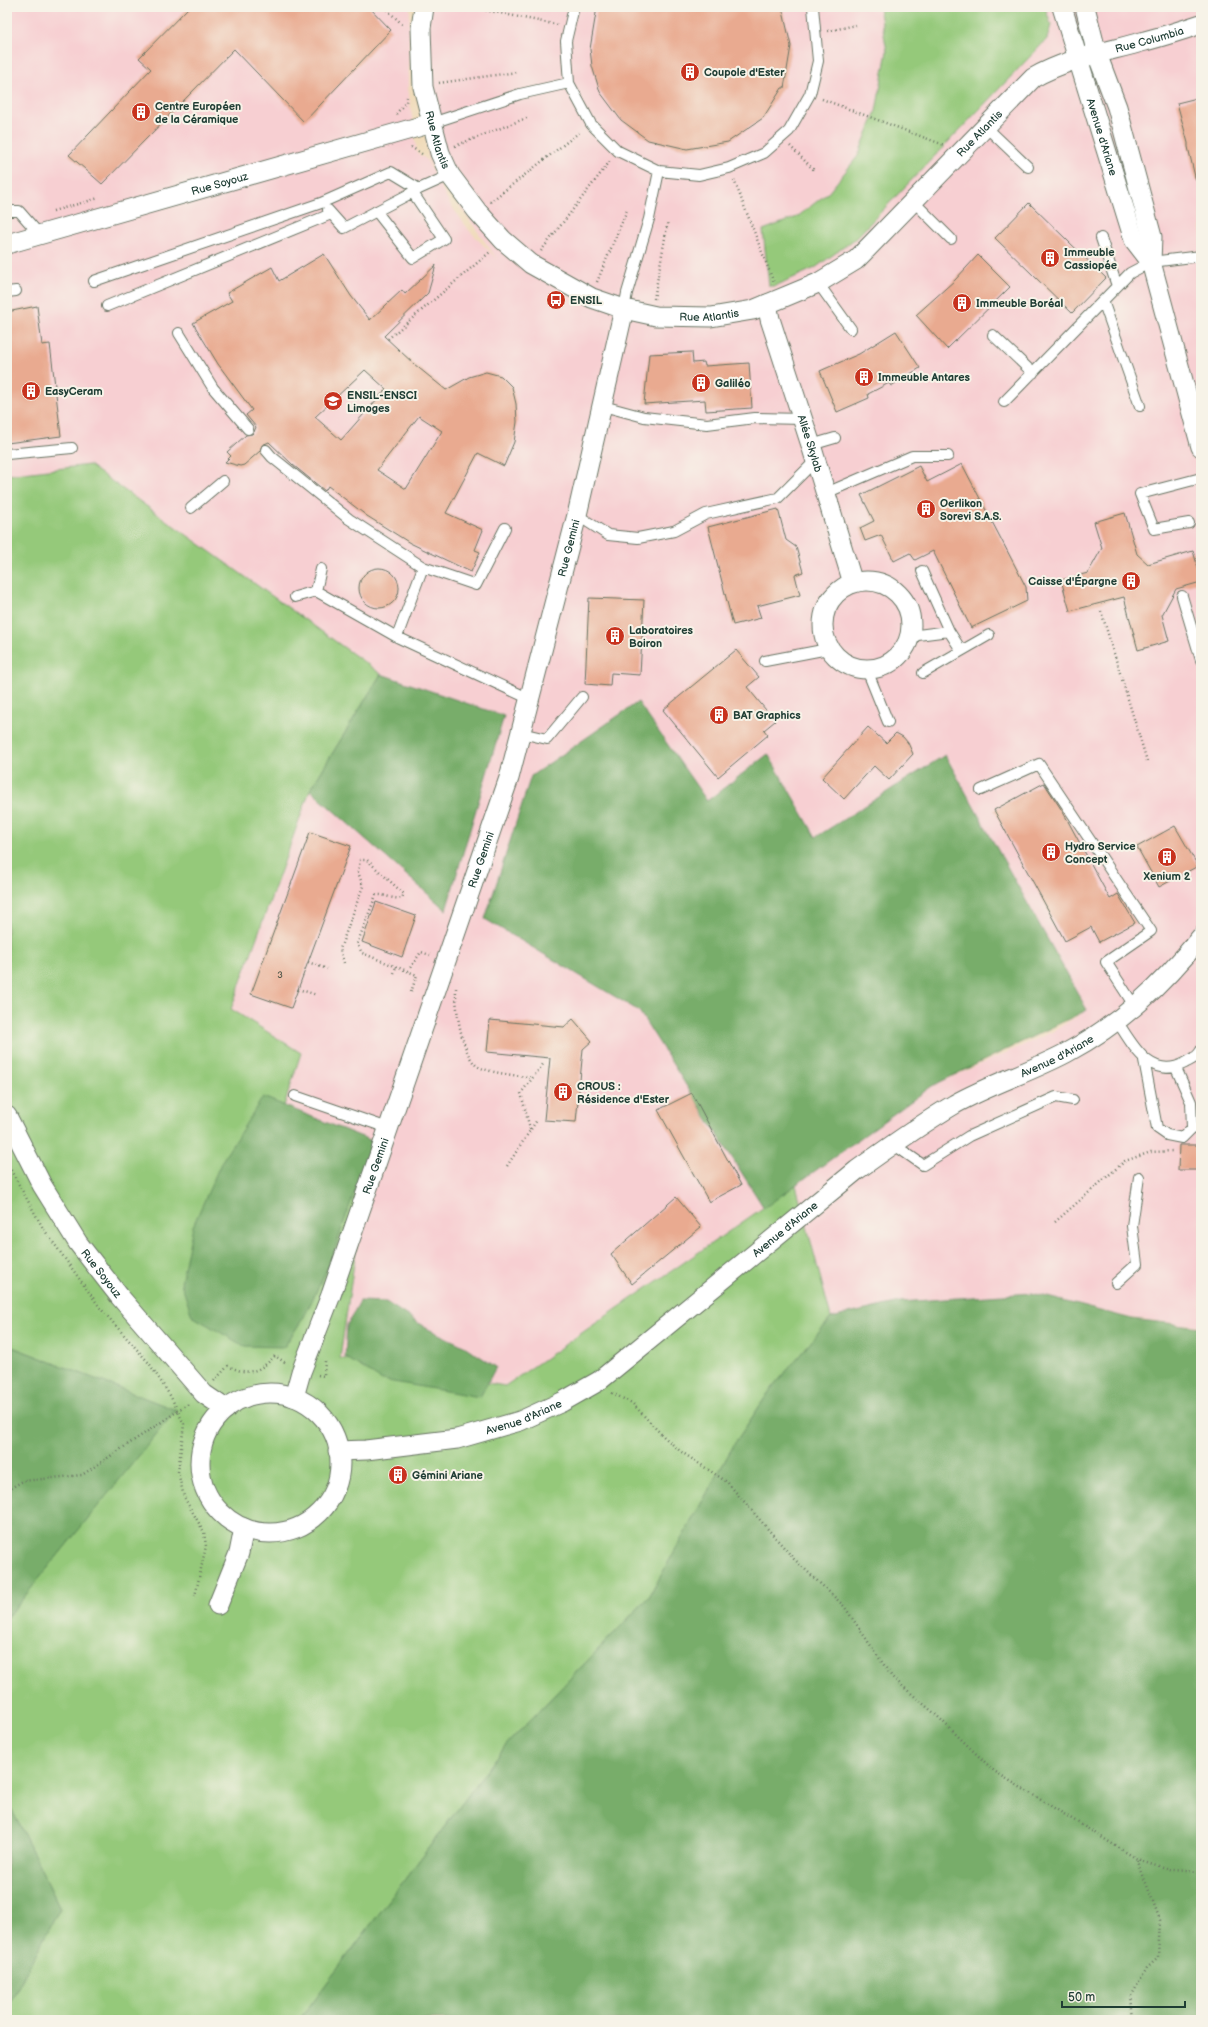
<svg xmlns="http://www.w3.org/2000/svg" width="1208" height="2027" viewBox="0 0 1208 2027" font-family="'Balsamiq Sans',sans-serif">
	<style>
		.built { fill: #f7cfd2 }
		.green { fill: #95c97a; stroke: #5a8357 }
		.forest { fill: #78ad6a; stroke: #4c754f }
		.building { fill: #e9aa90; fill-rule: evenodd }
		.lines { fill: none; stroke-linecap: round; stroke-linejoin: round }
		.service-casing { stroke: #687463; stroke-width: 12 }
		.minor-casing { stroke: #687463; stroke-width: 21 }
		.path { stroke: #687463; stroke-width: 2.5; stroke-dasharray: 1 3; stroke-linecap: butt }
		.service { stroke: #fff; stroke-width: 10 }
		.minor { stroke: #fff; stroke-width: 19 }
		.labels { text-anchor: middle; dominant-baseline: central; stroke-width: 4; stroke-linejoin: round; paint-order: stroke }
		.number-label { font-size: 9px; fill: #52584b }
		.street-label { font-size: 11px; fill: #1f3d34; stroke: #f7f3e8 }
		.poi-label { font-size: 11px; font-weight: bold; fill: #1f3d34; stroke: #f7f3e8; text-anchor: start }
	</style>
	<rect width="100%" height="100%" fill="#f7f3e8"/>
	<filter id="ink" filterUnits="userSpaceOnUse"><feTurbulence type="fractalNoise" baseFrequency=".025" numOctaves="2"/><feDisplacementMap in="SourceGraphic" scale="8" xChannelSelector="R" yChannelSelector="G"/><feConvolveMatrix kernelMatrix="1 2 1 2 8 2 1 2 1" color-interpolation-filters="sRGB"/></filter>
	<filter id="wash" filterUnits="userSpaceOnUse"><feTurbulence type="fractalNoise" baseFrequency=".012" numOctaves="4" result="noise"/><feDisplacementMap in="SourceGraphic" scale="16" xChannelSelector="R" yChannelSelector="G"/><feGaussianBlur stdDeviation="0.9" result="paint"/><feColorMatrix in="noise" values="0 0 0 0 0 0 0 0 0 0 0 0 0 0 0 0 0 1.4 0 .05"/><feComposite in="paint" operator="in"/></filter>
	<g filter="url(#wash)">
		<rect width="100%" height="100%" fill="#f0dbba"/>
		<path class="built" d="M7 7H410L408 88 417 153 426 159 450 204 468 229 497 259 429 162 417 54 418 7H1201V1326L1131 1318 1032 1293 900 1302 831 1318 796 1185 932 1086 1052 1032 1087 1010 816 837 768 754 707 801 486 919 639 1011 764 1208 505 1386 340 1358 372 1141 284 1106 301 1053 231 1009 310 790 89 465 7 475Z"/>
		<path class="green" d="M879 7H1045L1051 25 1047 39 856 238 815 268 775 286H769L763 230 797 217 829 192 858 156 876 111 887 51Z
			M89 465 381 674 310 790 231 1009 301 1053 284 1106 372 1141 340 1358 505 1386 796 1185 831 1318 769 1392 735 1443 649 1597 506 1745 299 2020H7V2008L60 1908 7 1800V1618L175 1410 7 1345V475Z"/>
		<path class="forest" d="M381 674 504 716 446 910 310 790Z
			M638 702 707 801 768 754 816 837 945 755 1087 1010 932 1086 764 1208 639 1011 485 919 531 776Z
			M263 1097 372 1141 330 1263 304 1317 284 1347 244 1346 192 1316 181 1283 193 1226 222 1161Z
			M1032 1293 1132 1319 1201 1327V2020H299L506 1745 649 1597 735 1443 769 1392 831 1318 900 1302Z
			M360 1301 386 1302 426 1328 464 1346 496 1367 480 1397 382 1380 345 1357 347 1325Z
			M7 1345 176 1410 7 1618Z
			M7 1800 60 1908 7 2008Z"/>
		<g id="blocks">
			<path class="building" d="M189 7H369L391 30 304 122 234 49 102 184 69 155 151 69 139 58Z
				M597 7H782L791 46 784 88H782L763 118 728 142 687 149 648 140 621 120 600 92 592 66 590 49Z
				M1201 97V180L1196 181 1188 147V143L1177 103Z
				M1029 203 1106 278 1072 313 995 238Z
				M324 254 351 296 370 320 402 290 405 294 436 265 428 293 384 336 414 364 446 390 469 377 486 372 501 376 512 387 516 404 517 422 514 442 504 466 478 453 446 513 483 530 475 550 480 552 471 572 410 543 367 516 328 486 325 491 293 465 269 442 262 445 260 451 244 465 240 466 225 462 231 456 227 452 246 435 252 434 254 432 256 427 246 415 252 410 218 364 193 323 232 301 227 293 272 267 279 281ZM365 370 386 389 341 440 315 417ZM419 416 442 431 406 489 377 470Z
				M978 255 1010 287 947 349 916 315 955 280Z
				M37 306 42 345 50 344 61 436 7 443V312Z
				M896 331 920 368 891 386 889 383 868 394 869 398 837 412 820 371 859 354Z
				M692 352 693 363 704 362 705 366 749 363 752 408 706 411 705 400 644 404 649 354Z
				M962 464 1026 587 1027 601 971 628 933 551 915 560 910 553 894 561 881 535 865 541 860 528 874 521 861 495 919 466 927 482Z
				M778 509 786 540 796 547 803 572 795 575 800 595 757 606 761 618 733 625 708 527Z
				M1125 513 1137 554 1148 564 1193 551 1201 578V582L1176 589 1162 615 1169 641 1138 650 1124 597 1070 611 1061 580 1088 573 1102 548 1094 522Z
				M359 588a20 20 0 1 1 40 0a20 20 0 1 1-40 0Z
				M589 598 644 600 640 675 611 673 610 686 585 684Z
				M736 650 759 677 747 687 775 721 764 730 768 735 718 777 663 710Z
				M868 727 886 743 896 733 903 737 908 743 913 754 889 780 874 766 844 799 822 778Z
				M1044 783 1063 812 1110 899 1118 894 1135 923 1099 942 1091 927 1065 941 994 810Z
				M1175 826 1198 866 1159 887 1137 847Z
				M310 832 351 846 291 1008 251 994Z
				M376 902 416 916 402 957 362 942Z
				M573 1019 592 1041 583 1049 576 1122 544 1120 550 1058 487 1052 490 1020 564 1027Z
				M692 1093 741 1185 709 1202 658 1110Z
				M1179 1145H1201V1170H1178Z
				M676 1197 701 1227 632 1284 611 1254Z"/>
		</g>
	</g>
	<g filter="url(#ink)">
		<use href="#blocks" fill-opacity="0" stroke="#687463" stroke-width="1"/>
		<g class="lines">
			<defs>
				<path id="service" d="M574 7 566 41 569 83 591 124 618 151 659 171 699 175 729 168 764 153 789 131 810 94 818 61 813 7
					M432 123 520 94 569 83
					M985 126 1028 167
					M913 201 951 239
					M328 210 344 228 419 189
					M7 211H19L40 235
					M376 211 413 258 444 239 413 193
					M1101 238 1117 286
					M94 281 321 203 391 172 419 189 450 175
					M818 283 851 329
					M7 292 16 291
					M1103 301 1140 406
					M107 306 331 214
					M624 309 627 293 649 219 659 171
					M179 333 213 388 248 429
					M993 335 1033 373
					M1004 402 1130 273 1151 262 1201 256
					M603 406 644 417 707 424 755 418 803 419
					M811 445 835 438
					M266 450 272 457 349 519 423 567 397 637
					M7 454 72 448
					M826 493 912 456H948
					M191 508 223 481
					M577 515 608 535 638 538 674 531 706 514 778 498 816 460
					M1189 523 1154 529 1140 494 1201 478
					M423 567 476 585 505 528
					M922 571 949 631
					M316 591 321 569
					M1182 596 1201 660
					M295 597 316 591 397 637 530 699
					M910 636 949 631 961 650
					M765 661 828 649
					M867 670 888 722
					M923 673 989 635
					M521 733 547 739 582 697
					M981 790 1039 764 1151 931 1106 962 1135 1007
					M1117 1021C1133 1045 1150 1081 1185 1063 1192 1059 1198 1057 1201 1050
					M1144 1060 1157 1128 1167 1135 1182 1138 1192 1128 1191 1102 1176 1068
					M295 1096 388 1128
					M893 1144 923 1165 969 1136 1056 1097 1073 1100
					M1116 1283 1137 1264 1132 1226 1139 1177"/>
				<g id="minor">
					<path id="s1" d="M424 7 421 28 423 87 440 153 450 175 477 211 503 240 531 264 592 298 624 309 656 316 711 317 753 310 818 283 856 260 1033 78C1068 58 1107 52 1145 41 1164 36 1183 30 1201 24"/>
					<path id="s2" d="M1062 7 1134 240 1151 262"/>
					<path d="M1085 7 1097 54 1117 107 1152 237 1151 262 1201 447"/>
					<path id="s3" d="M7 244 432 123"/>
					<path id="s4" d="M767 304 770 319 811 445 853 583"/>
					<circle cx="867" cy="625" r="44"/>
					<path id="s5" d="M7 1116 42 1185 78 1243 120 1297 204 1394 226 1409"/>
					<circle cx="270" cy="1463" r="70"/>
					<path id="s6" d="M294 1397 301 1372 331 1295 509 778 577 515 624 309"/>
					<path id="s7" d="M338 1451 366 1450 457 1439 520 1421 562 1402 599 1381 857 1170C889 1147 921 1124 955 1104 991 1084 1030 1072 1066 1053 1122 1023 1161 986 1201 937"/>
					<path d="M218 1605 239 1553 244 1528"/>
				</g>
			</defs>
			<use href="#service" class="service-casing"/>
			<use href="#minor" class="minor-casing"/>
			<path class="path" d="M384 7 404 26
				M470 7 558 25
				M828 31 856 25
				M439 83 517 72
				M822 99 944 145
				M396 114 406 102 407 97
				M455 146 529 117
				M790 146 815 171
				M411 147 422 154
				M734 180 774 283
				M490 202 581 131
				M53 211 99 198
				M541 251 611 160
				M597 282 627 210
				M654 299 668 221
				M388 339 490 252
				M1101 611 1147 761
				M308 962 327 969
				M344 963 340 949 363 886 358 872 360 860H367L404 894 402 898C393 900 385 894 376 895L357 944 362 953 417 975 410 995
				M408 971 421 952 430 955
				M394 973 396 967
				M456 988C455 1006 462 1062 481 1068 496 1074 516 1075 533 1078
				M298 989 317 995
				M530 1129 521 1093 544 1063
				M7 1163 43 1228 101 1309 149 1363 171 1397 184 1424 178 1472 184 1497 204 1532 206 1546 195 1596
				M507 1166 537 1120
				M1055 1222 1125 1161 1151 1152 1174 1151
				M318 1375 324 1376 325 1361
				M214 1381 228 1366C249 1376 259 1372 275 1356L286 1363
				M612 1393 632 1403 662 1435 680 1451 727 1482 794 1559 844 1606 892 1677 934 1713 994 1771 1137 1859 1173 1870 1201 1872
				M7 1490 23 1481 82 1475 190 1403
				M1134 2020 1132 1995 1147 1967 1158 1957 1160 1920 1137 1859"/>
			<use href="#service" class="service"/>
			<use href="#minor" class="minor"/>
		</g>
	</g>
	<defs>
		<symbol id="building-disc" viewBox="-11 -11 22 22"><circle r="9.5" fill="#c8321e" stroke="#f7f3e8"/><path d="M-4-6H4V6H1V3H-1V6H-4ZM-2.5-4.3h1.7v1.8h-1.7ZM.8-4.3h1.7v1.8H.8ZM-2.5-1h1.7V.8h-1.7ZM.8-1h1.7V.8H.8Z" fill="#fff"/></symbol>
		<symbol id="bus-disc" viewBox="-11 -11 22 22"><circle r="9.5" fill="#c8321e" stroke="#f7f3e8"/><path d="M-5-6H5V4H4V6H2V4H-2V6H-4V4H-5ZM-3.5-4V0h7V-4ZM-3.5 1.2v1.5H-2V1.2ZM2 1.2v1.5H3.5V1.2Z" fill="#fff"/></symbol>
		<symbol id="university-disc" viewBox="-11 -11 22 22"><circle r="9.5" fill="#c8321e" stroke="#f7f3e8"/><path d="M0-5L7-2L0 1L-7-2ZM-4 1L0 2.5L4 1V4Q0 6-4 4Z" fill="#fff"/></symbol>
	</defs>
	<g fill-rule="evenodd">
		<use href="#building-disc" x="679" y="61" width="22" height="22"/>
		<use href="#building-disc" x="130" y="101" width="22" height="22"/>
		<use href="#building-disc" x="1039" y="247" width="22" height="22"/>
		<use href="#bus-disc" x="545" y="289" width="22" height="22"/>
		<use href="#building-disc" x="951" y="292" width="22" height="22"/>
		<use href="#building-disc" x="853" y="366" width="22" height="22"/>
		<use href="#building-disc" x="690" y="372" width="22" height="22"/>
		<use href="#building-disc" x="20" y="380" width="22" height="22"/>
		<use href="#university-disc" x="322" y="390" width="22" height="22"/>
		<use href="#building-disc" x="915" y="498" width="22" height="22"/>
		<use href="#building-disc" x="1120" y="570" width="22" height="22"/>
		<use href="#building-disc" x="604" y="625" width="22" height="22"/>
		<use href="#building-disc" x="708" y="704" width="22" height="22"/>
		<use href="#building-disc" x="1040" y="841" width="22" height="22"/>
		<use href="#building-disc" x="1156" y="846" width="22" height="22"/>
		<use href="#building-disc" x="552" y="1081" width="22" height="22"/>
		<use href="#building-disc" x="387" y="1464" width="22" height="22"/>
	</g>
	<g class="labels">
		<g class="number-label">
			<text x="280" y="975">3</text>
		</g>
		<g class="street-label">
			<text stroke="none"><textPath href="#s1" startOffset="1019">Rue Columbia</textPath></text>
			<text stroke="none"><textPath href="#s1" startOffset="819">Rue Atlantis</textPath></text>
			<text stroke="none"><textPath href="#s2" startOffset="136">Avenue d'Ariane</textPath></text>
			<text stroke="none"><textPath href="#s1" startOffset="135">Rue Atlantis</textPath></text>
			<text stroke="none"><textPath href="#s3" startOffset="221">Rue Soyouz</textPath></text>
			<text stroke="none"><textPath href="#s1" startOffset="483">Rue Atlantis</textPath></text>
			<text stroke="none"><textPath href="#s4" startOffset="146">Allée Skylab</textPath></text>
			<text stroke="none"><textPath href="#s6" startOffset="893">Rue Gemini</textPath></text>
			<text stroke="none"><textPath href="#s6" startOffset="569">Rue Gemini</textPath></text>
			<text stroke="none"><textPath href="#s7" startOffset="838">Avenue d'Ariane</textPath></text>
			<text stroke="none"><textPath href="#s6" startOffset="245">Rue Gemini</textPath></text>
			<text stroke="none"><textPath href="#s7" startOffset="514">Avenue d'Ariane</textPath></text>
			<text stroke="none"><textPath href="#s5" startOffset="184">Rue Soyouz</textPath></text>
			<text stroke="none"><textPath href="#s7" startOffset="190">Avenue d'Ariane</textPath></text>
		</g>
		<g class="poi-label">
			<text x="704" y="72">Coupole d'Ester</text>
			<text x="155" y="106">Centre Européen<tspan x="155" dy="13">de la Céramique</tspan></text>
			<text x="1064" y="252">Immeuble<tspan x="1064" dy="13">Cassiopée</tspan></text>
			<text x="570" y="300">ENSIL</text>
			<text x="976" y="303">Immeuble Boréal</text>
			<text x="878" y="377">Immeuble Antares</text>
			<text x="715" y="383">Galiléo</text>
			<text x="45" y="391">EasyCeram</text>
			<text x="347" y="395">ENSIL-ENSCI<tspan x="347" dy="13">Limoges</tspan></text>
			<text x="940" y="503">Oerlikon<tspan x="940" dy="13">Sorevi S.A.S.</tspan></text>
			<text x="1117" y="581" text-anchor="end">Caisse d'Épargne</text>
			<text x="629" y="630">Laboratoires<tspan x="629" dy="13">Boiron</tspan></text>
			<text x="733" y="715">BAT Graphics</text>
			<text x="1065" y="846">Hydro Service<tspan x="1065" dy="13">Concept</tspan></text>
			<text x="1167" y="876" text-anchor="middle">Xenium 2</text>
			<text x="577" y="1086">CROUS :<tspan x="577" dy="13">Résidence d'Ester</tspan></text>
			<text x="412" y="1475">Gémini Ariane</text>
		</g>
	</g>
	<rect width="1208" height="2027" fill="none" stroke="#f7f3e8" stroke-width="24"/>
	<path d="M1062 2001v6h123v-6" fill="none" stroke="#1f3d34" stroke-width="2"/>
	<text x="1068" y="2001" font-size="12" fill="#1f3d34" stroke="#f7f3e8" stroke-width="3" paint-order="stroke">50 m</text>
</svg>
